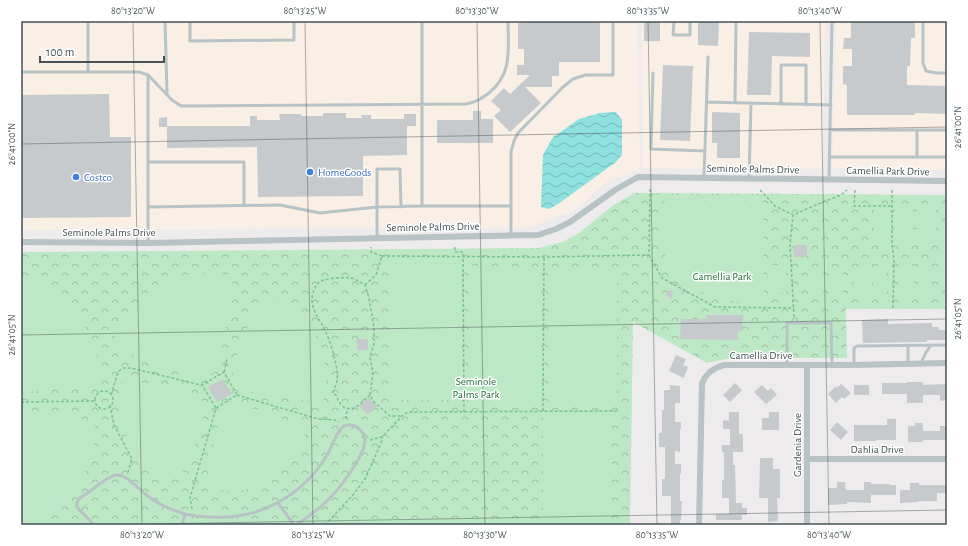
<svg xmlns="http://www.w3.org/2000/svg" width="968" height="546" viewBox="0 0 968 546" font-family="'Alegreya Sans',sans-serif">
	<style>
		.commercial { fill: #f9efe5 }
		.park { fill: url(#park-crowns) }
		.pitch { fill: #bde8c5 }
		.water { fill: url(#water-waves) }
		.building { fill: #c6cacd }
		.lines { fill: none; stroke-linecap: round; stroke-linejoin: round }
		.path { stroke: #7ac28e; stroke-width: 1.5; stroke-dasharray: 3 2; stroke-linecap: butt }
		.service { stroke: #b8c3c6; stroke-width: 3 }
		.minor { stroke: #b8c3c6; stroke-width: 6 }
		.ticks { fill: none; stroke: #465256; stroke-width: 1; stroke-opacity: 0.45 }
		.shop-dot { fill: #3f7fe0; stroke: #fff; stroke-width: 1.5 }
		.labels { text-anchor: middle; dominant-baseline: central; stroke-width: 3; stroke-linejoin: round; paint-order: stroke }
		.street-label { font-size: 11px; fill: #465256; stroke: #fff }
		.shop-label { font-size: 11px; fill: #366cbe; stroke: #fff; text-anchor: start }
		.park-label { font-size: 11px; fill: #206e36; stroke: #fff }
		.neatline { fill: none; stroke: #465256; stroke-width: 1.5 }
		.ticks-label { font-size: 10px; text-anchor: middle; fill: #465256 }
	</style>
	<defs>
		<pattern id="park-crowns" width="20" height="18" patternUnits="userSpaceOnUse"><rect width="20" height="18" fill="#bde8c5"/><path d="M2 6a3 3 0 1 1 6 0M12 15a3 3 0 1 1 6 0" fill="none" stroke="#9bbfa3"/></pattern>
		<pattern id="water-waves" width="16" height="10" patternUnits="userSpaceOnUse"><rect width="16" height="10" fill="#8fe0e0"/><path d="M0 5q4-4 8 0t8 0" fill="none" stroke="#77b8b8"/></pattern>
	</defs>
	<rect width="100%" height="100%" fill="#eeebec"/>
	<path class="commercial" d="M21 21H637L640 169 610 179 573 211 527 228H364L21 230Z
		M642 21H826L822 169 643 168Z
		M836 21H947V170L832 168 835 74Z"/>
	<path class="park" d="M635 193 947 195V309H846L847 358H730L707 363 633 322 630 525H21V252L538 248 563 242 579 233 612 206Z"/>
	<path class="pitch" d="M664 201H763L764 305 713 298 680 280 665 256 660 234Z
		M874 209H890V240H874Z
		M895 209H913V241H894Z
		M917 209H936V241H917Z
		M947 230V276H938C938 260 936 243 947 230Z
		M388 264H458V400H388Z
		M767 265H786V293H768Z
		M469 266 538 267V402H469Z
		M873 266H886L887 296H873Z
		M900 266H914V296H900Z
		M918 266H932V296H918Z
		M809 267H823V296H810Z
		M829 267H843V296H829Z
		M854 267H868V296H854Z
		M548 269H617V405H548Z
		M206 273 234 275 224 339 216 371 203 378 174 371 112 346 119 326 132 308 146 294 164 283 186 275Z
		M21 274 26 275 53 290 80 316 93 341 100 367 101 384 21 393Z
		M261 296C265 297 271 298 276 300 282 302 292 308 297 312 323 333 331 372 323 403L267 395 241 389 232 372 242 339Z
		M123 380 168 386 198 394 206 407 197 439 180 479C177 478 174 478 171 478 156 474 136 456 129 443 125 434 121 423 120 413 118 402 121 390 123 380Z
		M235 404 267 412 306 430C304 438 301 446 297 453 284 473 262 488 238 491 228 492 217 489 208 486L214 441 221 413Z
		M21 410H27L95 421C95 429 95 438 94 446 89 475 69 502 44 516 36 520 29 524 21 525Z
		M543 415H612V525H543Z"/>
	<path class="water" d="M616 112 622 120V155L616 162 558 204 549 209 541 207 543 155 553 137 579 119 600 113Z"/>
	<path class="building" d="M525 21H600V62H559V76H552V87H525L541 103 510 132 494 116 501 110 491 101 504 88 510 94 530 75H517V65H524V49H518V23H525Z
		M644 21H660V41H644Z
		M698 21H719L718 46 698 45Z
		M851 21H915V38H911L910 66H907V85L947 86V114L915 113V115H847V85L843 84V66H852V49H843L844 38H851Z
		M749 32 810 33V57L772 56 771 95H747Z
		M663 65 693 66 690 141 660 140Z
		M109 94 110 137H131V217L21 218V95Z
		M473 111H481V119H493V143H437V120H473Z
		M712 112 740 113V158H717V143H712Z
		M323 113H346V118H362L361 115H371V119H404V114H416V126H407V155L363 156V196L258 197 257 147 167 148V126H250V116H257V120H280L279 114H301V116H323Z
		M167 117V127H159V118Z
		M794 245H807V257H794Z
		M671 290 673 293 671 300 666 294 667 291Z
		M706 315H743L742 331H738V340L680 339 681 319H706Z
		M888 319V324L932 323V327H939V330H947V340H927V342L863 343 862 320Z
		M357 339H368V350H357Z
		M676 355 686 359 683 365 688 367 684 378 669 371Z
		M223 379 232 394 217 402 208 387Z
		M907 382H923V385L947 384V400L940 401V395H923V403H907V394H882V383H907Z
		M735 383 742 390 730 402 723 395Z
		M841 384 851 393 844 399 842 397 836 403 828 394 836 386 837 388Z
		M670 385 680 386V403H675V422H681V429H680V452L675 451V464H681V474H680V501H682L681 520H680V525H671V496H662V479H665V447H659V433H662V410H664V390H670Z
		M762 385 768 391 771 388 777 395 766 404 754 392Z
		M854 385H869V395H854Z
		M368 397 377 406 368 415 359 406Z
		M729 412H739V434H743V452H733V465H735L736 503H742V508H747V515H742V520H716V514H729V498H722V480H724V452H722V445H730V429H723V420L729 421Z
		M769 412H779V430H762V418H769Z
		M887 419H896V440H876V441H854V425H887Z
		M837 422 848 432 841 440 830 430Z
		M915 423H923V431H940V426H947V440H923V442H908V426H915Z
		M760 458H773V469H780V498H777L778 521 768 522V498H759Z
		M837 482H845L846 490H864V482H871V484H890V485H896V495H871V503L847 502V504L828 505V488H837Z
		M910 483H919V485H947V493H937V501H919V502L900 503V490H910Z"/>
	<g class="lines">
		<path class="path" d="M760 190 775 206 793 215
			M855 190 854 206H892
			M892 190V243L894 261 893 309
			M455 247V252H463L464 412
			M649 255 662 278 715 307 794 308
			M382 256 544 257 649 255 650 189
			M365 285 376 275 382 256 371 252V247
			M794 317 790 245 793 215 818 204 841 195 847 190
			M224 372 227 359
			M95 400a9 9 0 1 1 18 0a9 9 0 1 1-18 0Z
			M111 395 118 372 123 368H131L201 385
			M237 395 318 419 335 420 339 422
			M370 395C366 398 358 407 354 408 345 411 338 404 337 396L333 393C334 389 336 385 337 381 339 368 330 340 324 328 319 319 312 310 312 300 312 294 315 284 321 281 327 278 345 277 351 278 356 279 361 283 365 285L369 298 374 327V344L370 357 373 374 370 395 373 401 390 416H402
			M21 402 95 401
			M110 405 114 425 132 459 128 472
			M543 411 544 257
			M346 419 347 409
			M370 440 382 437 402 416 408 412 617 411
			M192 509 190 498 216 408 237 395 224 372 202 385 216 408
			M325 525 353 495 365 479 381 443 382 438"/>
		<path class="service" d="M88 21V72
			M165 21 167 94
			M190 21V41L294 40V21
			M422 21V206H511
			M674 21 673 35H690V21
			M788 21H832
			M923 21V63L926 71 936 73H947
			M21 72H139L148 75 172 100 181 106 466 104C476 102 481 99 489 93 513 73 508 49 508 21
			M653 73 651 149 705 151
			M148 75V243
			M707 102 831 105
			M735 103 736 21
			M781 104V65H806V105
			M830 130H947
			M917 130V157
			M830 157H947
			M148 162H244V205
			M704 177 708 57
			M749 179 751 103
			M829 179 832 21
			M148 207 280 205 320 213 377 207 422 206
			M511 235V152L514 141 518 133 563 87 573 79 585 75H613V21
			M377 238V169H400L401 207
			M908 345V364
			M921 364 925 354 931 345
			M787 365V323H831L832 365
			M854 365V348L857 346 947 345
			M278 503 294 525
			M94 525 77 507C75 499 83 496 89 492 94 488 110 475 117 475 128 475 140 491 149 497 161 506 181 514 196 516 206 517 216 518 226 517 268 515 306 491 327 455 332 448 337 428 346 425 352 424 359 427 362 432 364 434 365 437 365 440 365 455 340 488 329 499 319 509 308 517 296 525
			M182 525 185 514"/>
		<path class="minor" d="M21 242 148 243 538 235 556 229 570 222 615 190 638 177 947 181
			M807 459H947
			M699 525 702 384C706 373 713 368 724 365H854L947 363
			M807 525V365"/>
	</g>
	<path class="ticks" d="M133 21 142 525M305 21 313 525M477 21 485 525M648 21 657 525M820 21 829 525M21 144 947 127M21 335 947 319M95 525 947 510"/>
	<g class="shop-dot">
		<circle cx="310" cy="172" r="4"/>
		<circle cx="76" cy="177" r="4"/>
	</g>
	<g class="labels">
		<g class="street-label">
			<text transform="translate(753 169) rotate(1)">Seminole Palms Drive</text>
			<text transform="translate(888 171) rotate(1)">Camellia Park Drive</text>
			<text transform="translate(433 227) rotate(-1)">Seminole Palms Drive</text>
			<text x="109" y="232">Seminole Palms Drive</text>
			<text x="761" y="355">Camellia Drive</text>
			<text transform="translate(797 445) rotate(-90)">Gardenia Drive</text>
			<text x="877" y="449">Dahlia Drive</text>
		</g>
		<g class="shop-label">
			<text x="318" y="172">HomeGoods</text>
			<text x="84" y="177">Costco</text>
		</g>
		<g class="park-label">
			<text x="722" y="276">Camellia Park</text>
			<text x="476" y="381">Seminole<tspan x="476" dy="13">Palms Park</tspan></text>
		</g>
	</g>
	<rect width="968" height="546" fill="none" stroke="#ffffff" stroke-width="44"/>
	<path d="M40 56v6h124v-6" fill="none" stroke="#465256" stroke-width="2"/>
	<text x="46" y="56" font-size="12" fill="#465256" stroke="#ffffff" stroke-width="3" paint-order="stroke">100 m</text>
	<rect x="22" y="22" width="924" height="502" class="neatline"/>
	<g class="ticks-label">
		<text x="133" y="14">80°13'20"W</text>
		<text x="305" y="14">80°13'25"W</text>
		<text x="477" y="14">80°13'30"W</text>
		<text x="648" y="14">80°13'35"W</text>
		<text x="820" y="14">80°13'40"W</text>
		<text transform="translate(957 127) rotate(-90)" y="4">26°41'00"N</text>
		<text transform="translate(11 144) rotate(-90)" y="4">26°41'00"N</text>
		<text transform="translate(957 319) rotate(-90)" y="4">26°41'05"N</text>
		<text transform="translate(11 335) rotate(-90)" y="4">26°41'05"N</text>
		<text x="142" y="538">80°13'20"W</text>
		<text x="313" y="538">80°13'25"W</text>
		<text x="485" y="538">80°13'30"W</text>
		<text x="657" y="538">80°13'35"W</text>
		<text x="829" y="538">80°13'40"W</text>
	</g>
</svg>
